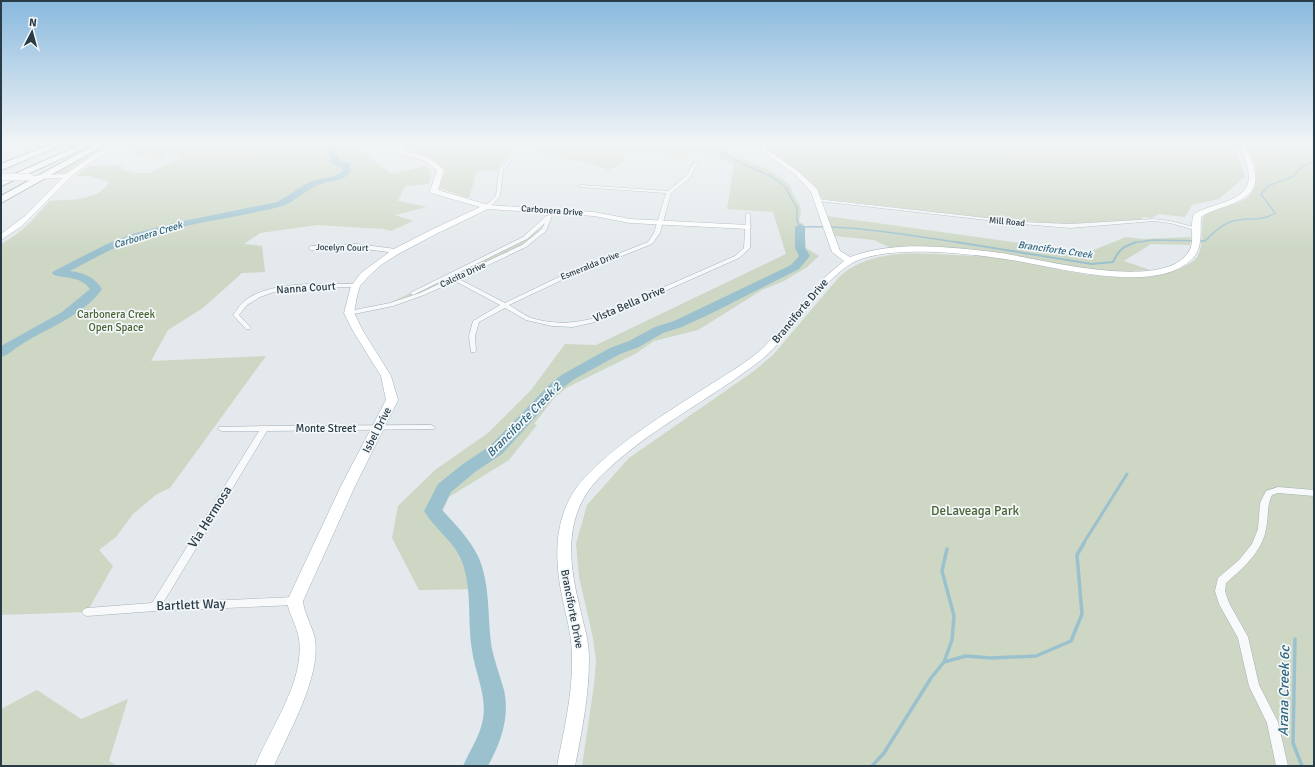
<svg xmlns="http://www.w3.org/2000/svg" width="1315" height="767" viewBox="0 0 1315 767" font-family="Signika,sans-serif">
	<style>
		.green { fill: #cdd7c4 }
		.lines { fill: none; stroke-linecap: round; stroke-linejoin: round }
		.stream-far3 { stroke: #9cc1ce; stroke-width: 1.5 }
		.stream-far2 { stroke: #9cc1ce; stroke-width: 2 }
		.stream-far1 { stroke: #9cc1ce; stroke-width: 3 }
		.stream { stroke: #9cc1ce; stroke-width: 3.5 }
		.river { fill: #9cc1ce; fill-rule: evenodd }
		.street-casing { stroke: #a7b1b7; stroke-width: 1 }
		.secondary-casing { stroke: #a7b1b7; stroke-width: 1 }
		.highway-casing { stroke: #899ba4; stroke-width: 2 }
		.street { fill: #f7f9fa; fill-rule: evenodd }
		.secondary { fill: #fff; fill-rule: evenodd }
		.highway { fill: #fff; fill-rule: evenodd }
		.secondary-bridge-casing { stroke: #a7b1b7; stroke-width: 8; stroke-linecap: butt }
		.secondary-bridge { stroke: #fff; stroke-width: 7 }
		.labels { text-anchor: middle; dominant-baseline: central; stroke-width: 3.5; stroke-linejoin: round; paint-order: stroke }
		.far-street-label { font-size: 9px; fill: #293b46; stroke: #f3f7f9 }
		.far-water-label { font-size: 10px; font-style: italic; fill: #30667e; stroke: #f3f7f9 }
		.street-label { font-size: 11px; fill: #293b46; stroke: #f3f7f9 }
		.park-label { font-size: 11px; fill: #4a6335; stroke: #f3f7f9 }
		.water-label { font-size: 12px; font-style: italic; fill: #30667e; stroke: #f3f7f9 }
		.near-park-label { font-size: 13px; fill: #4a6335; stroke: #f3f7f9 }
		.near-street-label { font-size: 13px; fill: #293b46; stroke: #f3f7f9 }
		.near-water-label { font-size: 14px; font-style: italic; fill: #30667e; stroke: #f3f7f9 }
	</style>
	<rect width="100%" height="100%" fill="#e3e9ec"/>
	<path class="green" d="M108 144H113L91 156 66 173 53 174Z
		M132 144H351L392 174 426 166 431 173 429 184 405 186 398 201 427 207 395 215 413 221 391 231 383 229 317 225 260 233 244 244 262 246 265 272 242 273 203 308 168 330 151 361 266 356 170 488 157 494 133 514 116 537 99 550 113 566 87 612 1 615V244C22 232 34 220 49 201 68 199 98 202 109 182L90 176H76L89 166 121 165 122 170 135 173H150L182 157 168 154 160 159 137 156 132 152 134 147 128 146Z
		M404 144H491L488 146 513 149 497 170 477 171 469 198 439 188 445 171 428 157 409 149Z
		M533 144H717V148C735 157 782 171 791 188 792 190 792 192 793 194 800 208 803 203 799 222L804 224 806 248 819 256 807 267 784 281 762 290 698 330 654 341 635 354 568 387 555 397 534 424 537 425 509 460 449 497 436 526 470 549 480 589 419 590 392 538 398 506 435 470 488 433 531 390 565 344 596 345 786 254 773 212 727 209 734 165 703 153H688L689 159 678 160 665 153 626 151 623 163 608 170C600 167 592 163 584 162 567 158 543 161 533 144Z
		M766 144H1233L1245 177 1219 199 1192 205 1185 217 1159 214 1151 218 1143 217 1141 220 1062 224 989 218 823 199 797 170 767 150Z
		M1247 144H1314V766H582L594 685 596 661 593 638 579 577 576 544 587 505 629 458 754 371 773 355 840 276C871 249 916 253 954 255 970 256 986 256 1002 258 1030 262 1056 270 1083 274 1111 278 1178 281 1197 257 1204 247 1201 229 1203 218 1214 200 1244 212 1254 188 1260 174 1254 158 1247 144Z
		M827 216 1041 246 1081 255 1126 237 1143 239 1191 237 1190 245 1151 244 1124 261 1150 270 1112 272 1080 269 1034 259 994 253 893 249 874 240 834 236Z
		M542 227 536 234 522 245 421 292 389 303 502 252 519 243Z
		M37 690 81 719 128 699 109 761 117 766H1V709Z"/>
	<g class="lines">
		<path class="stream-far3" d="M730 144 722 154 774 178 785 187 797 208V220L800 227C855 225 908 235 962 243
			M1303 144 1301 145 1303 148 1314 151
			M1133 243 1152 240 1205 241C1213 233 1222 224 1233 221 1247 217 1262 222 1275 213L1261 194 1268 186 1294 176 1299 169 1314 161"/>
		<path class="stream-far2" d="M956 242 1092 264 1113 262C1119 249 1123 247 1136 242"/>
		<path class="stream-far1" d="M1083 544 1127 474"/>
		<path class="stream" d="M1295 639 1293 743 1302 766
			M944 662 966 656 991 658 1036 656 1071 641 1082 614 1077 555 1084 543
			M872 766 884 753 931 678 944 662 952 640 954 616 942 571 947 549"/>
		<path class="river" d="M329 144H339L333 150 340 158 338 160 349 163 351 172C342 183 328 180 316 186 305 191 295 201 283 206 236 218 186 223 140 238 115 246 93 259 70 271 85 273 94 277 102 289 83 316 49 327 22 344 15 348 9 355 1 357V346L62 312 90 289C80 276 68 279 54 275L52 273 54 271 107 244 132 234 174 223 277 202C289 196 298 187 310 182 321 177 333 179 343 171L342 167 334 165 329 161 331 158 325 150Z
			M800 224 805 227V248L810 256 799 269 712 313 682 327 663 333 639 347 620 354 573 380 560 390 502 454 475 472 451 492 442 510C455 524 469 538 478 556 491 585 487 618 492 649 495 663 500 676 504 690 510 717 501 742 488 766H463C470 750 480 736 483 719 487 695 475 673 472 650 467 620 473 585 460 557 451 539 434 528 424 511L438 484 463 464 490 446 550 384 563 374 610 348 629 341 655 327 674 321 791 265 799 256 795 248V227Z"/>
		<defs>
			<path id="street" d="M520 144H524L523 148 503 170 500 196 489 208H485V206L496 196 499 170 519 148Z
				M694 163 697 164 690 178 671 193 660 233 652 244 564 279 509 305C516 309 524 315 531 318 552 324 570 324 591 319L735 256 744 248 746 214 748 213 750 214V248L739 258 595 322 573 327 552 326 526 320 505 308 479 322 475 336 476 351 475 352H471L469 336 473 321 500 305 455 281 424 295 393 306 349 315 346 313 349 311 390 303 420 293 522 245 542 229 545 223 527 239 415 294 413 295 410 293 523 237 546 216 550 215 552 216 546 231 526 247 459 279 505 303 559 277 648 242 654 233 666 193 580 187 578 186 580 185 668 191 686 176Z
				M816 199 1022 222 1070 224 1154 219 1170 221 1198 228 1195 230 1170 223 1154 221 1070 228 1022 224 818 201H816Z
				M357 244 396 249 399 251 396 253 357 248 311 250 308 248 311 246Z
				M356 284 359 286 358 287 307 288 274 292 260 297 247 305 239 315 250 327 251 328 250 329H246L233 315C236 311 239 306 242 303 266 280 325 284 356 284Z
				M431 425 435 427 434 429 267 431 163 603 295 597 298 598 300 601 298 604 295 605 155 611 87 616 84 615 82 612 84 609 87 608 152 603 259 431H222L218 429 219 427 265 426Z
				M1278 487 1314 490V496L1278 493 1272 495C1266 508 1269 516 1266 529 1262 552 1243 568 1226 583L1225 591 1229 603 1248 637 1259 685 1278 722 1288 766H1276L1267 723 1249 686 1238 638 1219 604 1215 591 1218 578 1239 560 1252 544 1258 529 1260 503 1266 491Z"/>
			<path id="secondary" d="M113 144H121L93 161 74 174 22 226 1 240V234L25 216 62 178 29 179 27 178V176L66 174 89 158Z
				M392 144H398L407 152 429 158 443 169 444 170 438 190 488 205 594 212 630 219 748 225 752 227 748 229 630 223 594 216 488 209 438 233 398 254 381 265 368 277 360 286 357 296 354 313 363 331 391 376 398 400 355 486 303 601C304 614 312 625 315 639 321 677 289 731 274 766H255C270 728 305 682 299 639 297 625 289 615 287 601L341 486 386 400 381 376 353 331 344 313 351 286 361 273 392 250 433 229 480 207 431 193 430 191 437 170 423 160 402 154Z
				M759 144H765L767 149 800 173 817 189 840 251 850 257C895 240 948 247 994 252 1035 257 1160 293 1188 253 1196 242 1189 226 1194 214 1211 203 1247 203 1249 178 1249 167 1243 155 1240 144H1246C1249 154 1254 164 1255 174 1260 204 1217 205 1201 217 1200 230 1203 246 1194 257 1158 298 1051 265 1005 259 964 253 900 246 861 259 825 271 794 335 761 360 709 401 646 430 599 478 564 514 568 559 579 604 583 623 589 639 589 659 589 695 582 731 575 766H557C564 730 573 693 572 656 572 633 565 613 561 591 553 548 556 505 589 473 621 441 667 412 705 388 725 375 745 364 763 348L783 327 824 278 844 261 832 252 811 192 796 175 762 151Z"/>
			<path id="highway" d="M52 144H64L1 170V164Z
				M96 144H106L1 203V196Z
				M71 149H77L78 151 1 186V180Z"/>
		</defs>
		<use href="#street" class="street-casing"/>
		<use href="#secondary" class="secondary-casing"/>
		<use href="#highway" class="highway-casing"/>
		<use href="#street" class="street"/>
		<use href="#secondary" class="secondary"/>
		<use href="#highway" class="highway"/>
		<defs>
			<path id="secondary-bridge" d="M1 177H29"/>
		</defs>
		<use href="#secondary-bridge" class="secondary-bridge-casing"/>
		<use href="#secondary-bridge" class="secondary-bridge"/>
	</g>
	<linearGradient id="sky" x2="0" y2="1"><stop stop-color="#89b9de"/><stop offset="0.57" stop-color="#f2f5f6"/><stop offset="1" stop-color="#f2f5f6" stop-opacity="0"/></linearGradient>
	<rect width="1315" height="252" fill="url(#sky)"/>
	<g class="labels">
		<g class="far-street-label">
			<text transform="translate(552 211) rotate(4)">Carbonera Drive</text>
			<text transform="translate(1007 222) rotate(5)">Mill Road</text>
			<text transform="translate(342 248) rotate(1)">Jocelyn Court</text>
			<text transform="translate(590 266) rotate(-22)">Esmeralda Drive</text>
			<text transform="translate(463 275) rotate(-25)">Calcita Drive</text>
		</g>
		<g class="far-water-label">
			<text transform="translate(148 235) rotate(-17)">Carbonera Creek</text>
			<text transform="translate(1055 250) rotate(8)">Branciforte Creek</text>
		</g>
		<g class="street-label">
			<text transform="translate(306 288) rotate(-4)">Nanna Court</text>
			<text transform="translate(629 304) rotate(-23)">Vista Bella Drive</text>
			<text transform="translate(800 311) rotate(-50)">Branciforte Drive</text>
			<text x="326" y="428">Monte Street</text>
			<text transform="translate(377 430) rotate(-63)">Isbel Drive</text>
			<text transform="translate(572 609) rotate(79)">Branciforte Drive</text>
		</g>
		<g class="park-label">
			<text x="116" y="314">Carbonera Creek<tspan x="116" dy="13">Open Space</tspan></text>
		</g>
		<g class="water-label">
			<text transform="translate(524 420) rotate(-45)">Branciforte Creek 2</text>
		</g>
		<g class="near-park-label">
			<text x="975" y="511">DeLaveaga Park</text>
		</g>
		<g class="near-street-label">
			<text transform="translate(210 517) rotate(-58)">Via Hermosa</text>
			<text transform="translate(191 605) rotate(-2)">Bartlett Way</text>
		</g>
		<g class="near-water-label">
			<text transform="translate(1284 691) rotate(-89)">Arana Creek 6c</text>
		</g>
	</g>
	<rect width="1315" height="767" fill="none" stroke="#293b46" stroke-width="4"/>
	<g transform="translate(32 32) rotate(6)" stroke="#f3f7f9" stroke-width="3" paint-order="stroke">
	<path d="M0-3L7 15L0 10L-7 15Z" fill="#293b46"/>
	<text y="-6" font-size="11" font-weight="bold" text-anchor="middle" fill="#293b46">N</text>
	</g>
</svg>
